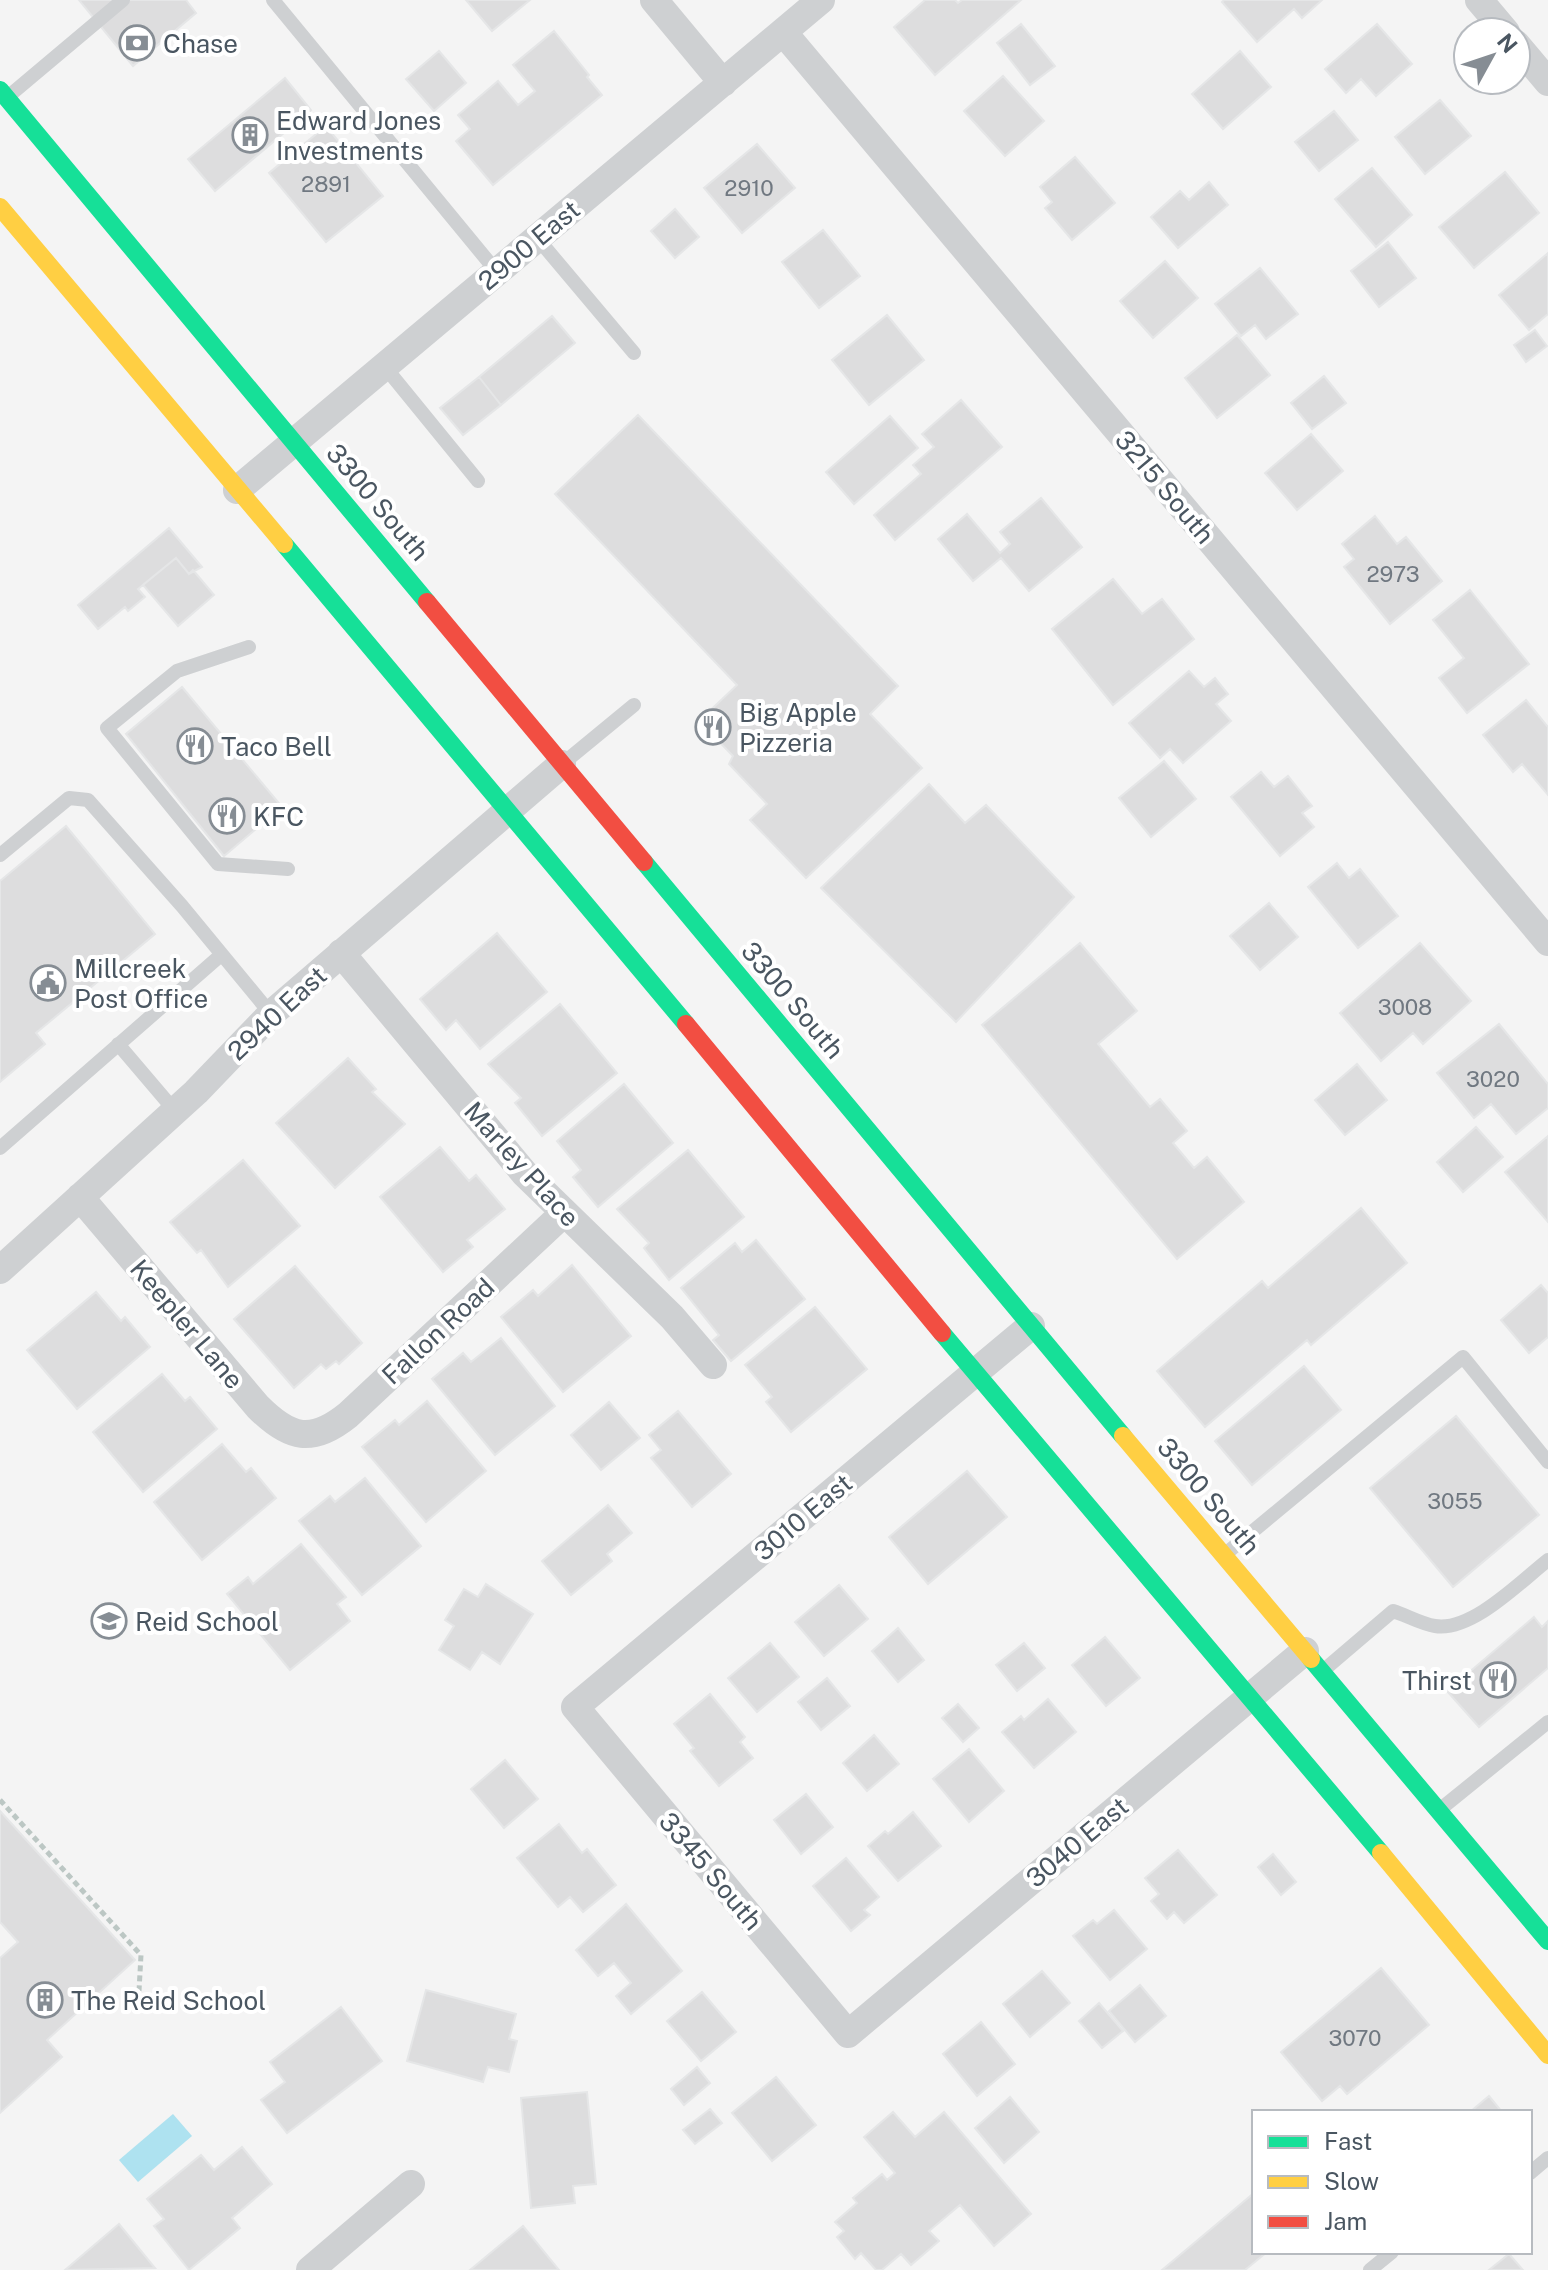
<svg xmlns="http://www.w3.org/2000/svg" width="1548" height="2270" viewBox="0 0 1548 2270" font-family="'Public Sans',sans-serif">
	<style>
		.water { fill: #aee2f0 }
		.building { fill: #ddddde; stroke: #e5e6e7; stroke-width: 2 }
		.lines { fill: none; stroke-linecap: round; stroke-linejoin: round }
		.path { stroke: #bcc7c4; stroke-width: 5; stroke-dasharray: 6 4; stroke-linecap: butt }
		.lane { stroke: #ced0d2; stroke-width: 14 }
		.street { stroke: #ced0d2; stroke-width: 28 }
		.fast { stroke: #16e098; stroke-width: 18 }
		.slow { stroke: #ffcf43; stroke-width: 18 }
		.jam { stroke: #f24e42; stroke-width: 18 }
		.labels { text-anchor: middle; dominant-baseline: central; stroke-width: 8; stroke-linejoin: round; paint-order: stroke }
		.number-label { font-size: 22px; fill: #707881 }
		.poi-label { font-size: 26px; fill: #4a5661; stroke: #fff; text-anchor: start }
		.street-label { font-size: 26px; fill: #4a5661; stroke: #fff }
	</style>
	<rect width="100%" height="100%" fill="#f4f4f4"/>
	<path class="water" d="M173 2114 192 2136 138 2182 119 2160Z"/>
	<path class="building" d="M79 0H186L196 13 133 66Z
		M466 0H530L492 31Z
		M925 0H955L958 3 962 0H1021L935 75 894 27Z
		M1224 0H1322L1302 18 1294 9 1257 42 1222 2Z
		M1021 24 1055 66 1030 85 997 43Z
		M1377 24 1412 64 1376 96 1361 79 1346 93 1325 69Z
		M554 31 589 75 587 77 602 95 493 185 456 141 470 129 458 115 498 81 518 105 535 91 513 65Z
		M439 51 466 83 434 111 406 79Z
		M1240 51 1271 87 1223 129 1192 94Z
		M1003 76 1044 121 1005 156 964 111Z
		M285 78 311 110 215 191 188 159Z
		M1440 100 1471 136 1425 174 1395 137Z
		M1334 111 1358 140 1319 171 1295 142Z
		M326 126 383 196 326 242 269 173Z
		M757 144 795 188 742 233 704 188Z
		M1075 157 1115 203 1072 240 1045 208 1052 202 1040 187Z
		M1372 168 1412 215 1376 247 1335 199Z
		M1505 172 1539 213 1474 268 1439 227Z
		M1209 182 1228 205 1178 248 1151 217 1180 191 1189 200Z
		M675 209 699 237 675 258 651 231Z
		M823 230 860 276 819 308 782 262Z
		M1388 242 1416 278 1379 307 1351 271Z
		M1548 253V314L1529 330 1499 295Z
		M1165 261 1198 298 1153 338 1120 301Z
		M1260 268 1298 314 1266 339 1255 325 1241 336 1215 304Z
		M887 315 924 360 869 405 832 360Z
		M552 316 575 343 501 405 479 377Z
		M1535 330 1547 346 1526 362 1514 345Z
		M1237 335 1270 375 1217 418 1185 378Z
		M1324 376 1346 403 1312 429 1291 403Z
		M479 377 501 405 463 435 440 408Z
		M961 400 1002 447 895 540 874 515 921 474 913 465 934 447 922 434Z
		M638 415 898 686 870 714 922 768 806 878 750 820 767 804 729 764 733 756 699 721 737 685 555 494Z
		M890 416 918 448 854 504 826 472Z
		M1311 434 1343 471 1297 510 1265 473Z
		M1041 498 1082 547 1029 591 1001 558 973 581 938 539 967 514 1000 553 1010 544 1000 532Z
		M1375 516 1397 544 1406 537 1442 581 1390 624 1344 567 1354 559 1342 544Z
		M169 528 202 567 189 574 176 558 138 589 145 597 128 611 125 607 98 629 78 605Z
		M176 558 189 574 193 570 214 595 178 626 143 585Z
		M1113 579 1142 614 1162 599 1194 639 1113 705 1052 629Z
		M1470 590 1529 664 1467 713 1439 678 1464 658 1433 620Z
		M1189 671 1204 687 1215 678 1228 694 1216 704 1231 721 1183 763 1170 749 1160 758 1129 723Z
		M182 687 282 807 224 856 126 734Z
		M1526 700 1548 727V795L1522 764 1513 772 1483 735Z
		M1164 761 1196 799 1151 837 1119 798Z
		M1261 772 1274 787 1288 776 1312 806 1302 813 1314 827 1280 856 1231 797Z
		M929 784 965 823 986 805 1074 897 956 1022 821 888Z
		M66 826 155 934 36 1033 45 1044 0 1082V881Z
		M1337 863 1349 878 1360 869 1398 916 1358 948 1308 887Z
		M1269 903 1298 937 1260 970 1230 936Z
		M497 933 547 992 480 1049 456 1020 446 1030 420 999Z
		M1080 943 1137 1011 1098 1044 1150 1107 1160 1099 1187 1131 1173 1143 1194 1168 1207 1157 1244 1202 1177 1259 982 1025Z
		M1420 943 1471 1001 1423 1044 1413 1033 1381 1061 1340 1013Z
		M560 1004 617 1073 542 1136 515 1103 521 1098 488 1064Z
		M1499 1024 1548 1084V1108L1516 1134 1491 1104 1474 1118 1437 1073Z
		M348 1058 376 1089 372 1092 405 1124 335 1188 276 1123Z
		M1357 1064 1387 1100 1345 1135 1315 1100Z
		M624 1084 673 1143 598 1207 573 1177 581 1170 557 1141Z
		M1476 1127 1503 1157 1463 1192 1437 1162Z
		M1548 1136V1222L1505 1172Z
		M440 1147 469 1181 476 1175 505 1209 467 1240 473 1247 443 1272 380 1197Z
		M688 1150 744 1217 669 1280 644 1248 649 1243 617 1209Z
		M243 1160 300 1226 228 1287 201 1250 197 1253 170 1222Z
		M1361 1208 1407 1263 1311 1345 1307 1340 1205 1427 1157 1371 1262 1281 1268 1288Z
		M756 1240 805 1299 731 1361 713 1340 719 1335 681 1288 735 1243 742 1252Z
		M572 1265 631 1336 563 1392 501 1317 533 1290 538 1296Z
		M295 1266 362 1343 339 1364 336 1361 326 1369 321 1364 294 1388 234 1319Z
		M1541 1285 1548 1293V1337L1529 1353 1501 1320Z
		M96 1292 121 1321 125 1317 150 1347 77 1409 27 1350Z
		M815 1307 867 1369 791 1432 766 1402 772 1397 745 1365Z
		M501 1338 555 1406 495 1455 432 1379 463 1353 471 1362Z
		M1304 1366 1341 1410 1252 1485 1215 1441Z
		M162 1374 185 1401 190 1397 217 1429 143 1492 93 1432Z
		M427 1401 486 1471 426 1522 362 1447 395 1420 399 1425Z
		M609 1402 640 1438 601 1470 571 1435Z
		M678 1411 731 1474 692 1507 651 1458 661 1450 649 1435Z
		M1456 1416 1539 1515 1453 1587 1370 1488Z
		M222 1444 246 1472 251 1468 276 1498 202 1560 154 1502Z
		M967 1471 1007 1517 928 1584 889 1537Z
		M365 1478 421 1546 362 1595 299 1521 330 1496 335 1502Z
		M608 1505 632 1533 607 1554 612 1561 571 1595 542 1561Z
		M301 1544 346 1597 337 1604 350 1621 290 1670 227 1594 248 1577 253 1584Z
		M486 1584 533 1614 500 1664 482 1652 470 1670 439 1650 454 1626 445 1620 464 1589 478 1597Z
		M839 1585 868 1619 824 1656 795 1622Z
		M1534 1617 1542 1627 1548 1621V1668L1479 1727 1447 1691Z
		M898 1628 924 1660 898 1682 872 1651Z
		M1105 1637 1140 1678 1106 1706 1072 1665Z
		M770 1643 799 1677 757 1712 728 1678Z
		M1024 1643 1045 1668 1017 1691 996 1665Z
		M827 1678 850 1706 821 1730 798 1702Z
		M710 1694 745 1737 740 1742 753 1758 719 1786 690 1751 694 1748 674 1724Z
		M1048 1699 1076 1732 1034 1768 1002 1732 1021 1716 1024 1720Z
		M958 1704 979 1728 963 1742 942 1718Z
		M874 1735 899 1764 867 1791 843 1763Z
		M969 1749 1004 1791 969 1822 933 1779Z
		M505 1760 538 1799 504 1828 471 1789Z
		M806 1794 833 1827 801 1854 774 1820Z
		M0 1811 135 1960 47 2040 62 2057 0 2113V1958L18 1942 0 1922Z
		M913 1812 941 1846 898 1881 868 1846 885 1831 888 1834Z
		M559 1824 582 1853 587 1849 616 1885 583 1912 570 1897 558 1907 517 1858Z
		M1178 1850 1217 1895 1184 1923 1174 1912 1167 1919 1151 1901 1159 1894 1145 1878Z
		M1273 1854 1296 1882 1281 1895 1258 1867Z
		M846 1858 879 1897 864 1910 870 1915 851 1931 813 1886Z
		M626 1904 682 1971 631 2014 616 1996 631 1983 614 1963 598 1976 576 1950Z
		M1114 1910 1147 1949 1110 1980 1073 1936 1093 1920 1097 1924Z
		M1381 1968 1429 2025 1347 2094 1340 2086 1322 2101 1281 2052Z
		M1042 1971 1070 2003 1030 2037 1003 2004Z
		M1140 1985 1166 2016 1135 2042 1109 2011Z
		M426 1990 516 2014 509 2039 517 2041 509 2072 488 2067 483 2082 407 2061Z
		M702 1992 736 2032 701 2061 667 2021Z
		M1099 2003 1123 2031 1102 2048 1079 2021Z
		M341 2007 382 2061 287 2133 261 2100 285 2082 270 2062Z
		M981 2022 1015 2064 977 2096 943 2054Z
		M697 2067 710 2083 684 2105 671 2089Z
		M776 2077 816 2125 772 2161 732 2113Z
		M587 2092 596 2184 573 2186 575 2203 531 2208 521 2098Z
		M1489 2096 1502 2112H1470Z
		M1010 2097 1039 2132 1004 2163 975 2128Z
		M710 2109 722 2123 695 2144 683 2130Z
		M893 2112 915 2137 944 2112 1031 2214 994 2246 960 2205 929 2231 939 2241 911 2265 901 2254 882 2270H876L861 2253 855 2259 837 2237 844 2231 835 2222 857 2203 853 2198 882 2174 887 2180 895 2173 864 2137Z
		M242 2147 272 2184 232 2218 240 2228 189 2270 154 2226 164 2219 147 2199 201 2155 214 2170Z
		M1254 2193V2252H1267L1245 2270H1162Z
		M119 2224 155 2268 65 2270Z
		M523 2226 559 2270H470Z
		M1509 2254 1523 2270H1489Z"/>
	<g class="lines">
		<path class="path" d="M0 1800 141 1955 139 1991"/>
		<path class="lane" d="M273 0 497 272
			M10 95 123 0
			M538 239 634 353
			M385 367 478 481
			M249 647 177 671 107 728 218 864 288 869
			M566 761 634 705
			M0 855 69 798 88 800 182 906 271 1014
			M118 1044 175 1111
			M0 1148 221 955
			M1229 1551 1463 1357 1548 1462
			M1325 1669 1393 1611C1406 1615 1421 1624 1435 1626 1472 1632 1521 1581 1548 1560
			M1443 1807 1548 1722
			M1530 2173 1548 2158
			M1370 2270 1392 2252"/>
		<path class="street" d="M654 0 723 83
			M1479 0 1506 32
			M783 32 1548 942
			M1516 44 1548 82
			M237 490 821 0
			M341 953 525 1174 672 1317 713 1365
			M80 1197 258 1407C290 1439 312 1444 348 1415L564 1213
			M0 1270 196 1092 271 1014 562 764
			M1031 1326 575 1707 848 2034 1305 1651
			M310 2270 411 2184"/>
		<path class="fast" d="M0 90 427 602
			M284 544 686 1024
			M644 862 1123 1436
			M942 1333 1381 1853
			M1311 1659 1548 1941"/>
		<path class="slow" d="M0 207 284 544
			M1123 1436 1311 1659
			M1381 1853 1548 2055"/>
		<path class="jam" d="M427 602 644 862
			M686 1024 942 1333"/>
	</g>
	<defs>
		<symbol id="bank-ring" viewBox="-11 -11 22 22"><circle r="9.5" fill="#fff" stroke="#868d94" stroke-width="1.5"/><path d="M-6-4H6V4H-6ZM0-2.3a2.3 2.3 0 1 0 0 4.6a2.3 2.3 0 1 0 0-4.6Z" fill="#868d94"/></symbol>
		<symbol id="building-ring" viewBox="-11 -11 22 22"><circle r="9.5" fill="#fff" stroke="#868d94" stroke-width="1.5"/><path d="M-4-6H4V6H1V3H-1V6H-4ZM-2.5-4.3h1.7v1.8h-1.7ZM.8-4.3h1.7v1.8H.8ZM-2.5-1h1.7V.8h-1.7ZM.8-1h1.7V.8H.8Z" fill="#868d94"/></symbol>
		<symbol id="restaurant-ring" viewBox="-11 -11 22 22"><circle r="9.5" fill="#fff" stroke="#868d94" stroke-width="1.5"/><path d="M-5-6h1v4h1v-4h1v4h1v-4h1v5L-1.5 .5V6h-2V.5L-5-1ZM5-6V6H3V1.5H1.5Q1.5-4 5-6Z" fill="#868d94"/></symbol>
		<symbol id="civic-ring" viewBox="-11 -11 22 22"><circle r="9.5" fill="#fff" stroke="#868d94" stroke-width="1.5"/><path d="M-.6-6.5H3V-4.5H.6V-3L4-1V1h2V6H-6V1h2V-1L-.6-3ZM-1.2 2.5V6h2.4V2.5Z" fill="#868d94"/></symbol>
		<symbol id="school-ring" viewBox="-11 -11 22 22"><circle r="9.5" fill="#fff" stroke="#868d94" stroke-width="1.5"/><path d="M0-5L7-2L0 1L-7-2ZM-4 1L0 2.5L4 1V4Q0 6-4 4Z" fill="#868d94"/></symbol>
	</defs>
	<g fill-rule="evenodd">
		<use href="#bank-ring" x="117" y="23" width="40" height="40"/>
		<use href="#building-ring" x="230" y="115" width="40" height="40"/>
		<use href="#restaurant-ring" x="693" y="707" width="40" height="40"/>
		<use href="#restaurant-ring" x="175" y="726" width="40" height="40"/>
		<use href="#restaurant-ring" x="207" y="796" width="40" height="40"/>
		<use href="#civic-ring" x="28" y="963" width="40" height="40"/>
		<use href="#school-ring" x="89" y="1601" width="40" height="40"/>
		<use href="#restaurant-ring" x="1478" y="1660" width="40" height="40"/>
		<use href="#building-ring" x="25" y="1980" width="40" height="40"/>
	</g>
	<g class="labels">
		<g class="number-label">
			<text x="326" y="184">2891</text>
			<text x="749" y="188">2910</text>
			<text x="1393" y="574">2973</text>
			<text x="1405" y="1007">3008</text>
			<text x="1493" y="1079">3020</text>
			<text x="1455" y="1501">3055</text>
			<text x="1355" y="2038">3070</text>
		</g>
		<g class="poi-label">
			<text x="163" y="43">Chase</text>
			<text x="276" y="120">Edward Jones<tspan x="276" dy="30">Investments</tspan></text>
			<text x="739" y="712">Big Apple<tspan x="739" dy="30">Pizzeria</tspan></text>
			<text x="221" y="746">Taco Bell</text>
			<text x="253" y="816">KFC</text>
			<text x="74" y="968">Millcreek<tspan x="74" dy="30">Post Office</tspan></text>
			<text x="135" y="1621">Reid School</text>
			<text x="1472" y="1680" text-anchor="end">Thirst</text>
			<text x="71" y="2000">The Reid School</text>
		</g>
		<g class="street-label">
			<text transform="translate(529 245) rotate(-40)">2900 East</text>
			<text transform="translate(1165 487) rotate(50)">3215 South</text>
			<text transform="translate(378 502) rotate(50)">3300 South</text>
			<text transform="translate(793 1000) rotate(50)">3300 South</text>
			<text transform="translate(277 1013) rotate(-43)">2940 East</text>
			<text transform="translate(522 1164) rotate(48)">Marley Place</text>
			<text transform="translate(187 1324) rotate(50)">Keepler Lane</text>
			<text transform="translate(438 1331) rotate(-43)">Fallon Road</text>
			<text transform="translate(1209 1496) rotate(50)">3300 South</text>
			<text transform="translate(803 1517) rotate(-40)">3010 East</text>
			<text transform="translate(1077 1842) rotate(-40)">3040 East</text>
			<text transform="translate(711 1871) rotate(50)">3345 South</text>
		</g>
	</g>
	<rect x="1252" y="2110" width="280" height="144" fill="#ffffff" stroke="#b7bbc0" stroke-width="2"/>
	<rect x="1268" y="2136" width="40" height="12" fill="#16e098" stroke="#b7bbc0" stroke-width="2"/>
	<text x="1324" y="2150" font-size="24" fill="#4a5661">Fast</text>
	<rect x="1268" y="2176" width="40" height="12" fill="#ffcf43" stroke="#b7bbc0" stroke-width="2"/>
	<text x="1324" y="2190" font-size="24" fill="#4a5661">Slow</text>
	<rect x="1268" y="2216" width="40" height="12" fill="#f24e42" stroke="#b7bbc0" stroke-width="2"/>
	<text x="1324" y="2230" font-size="24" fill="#4a5661">Jam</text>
	<g transform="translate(1492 56) rotate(50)"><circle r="38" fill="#ffffff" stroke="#b7bbc0" stroke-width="2"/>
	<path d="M0-6L14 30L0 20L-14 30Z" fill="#868d94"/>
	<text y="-12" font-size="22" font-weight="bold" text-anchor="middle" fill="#4a5661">N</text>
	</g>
</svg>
